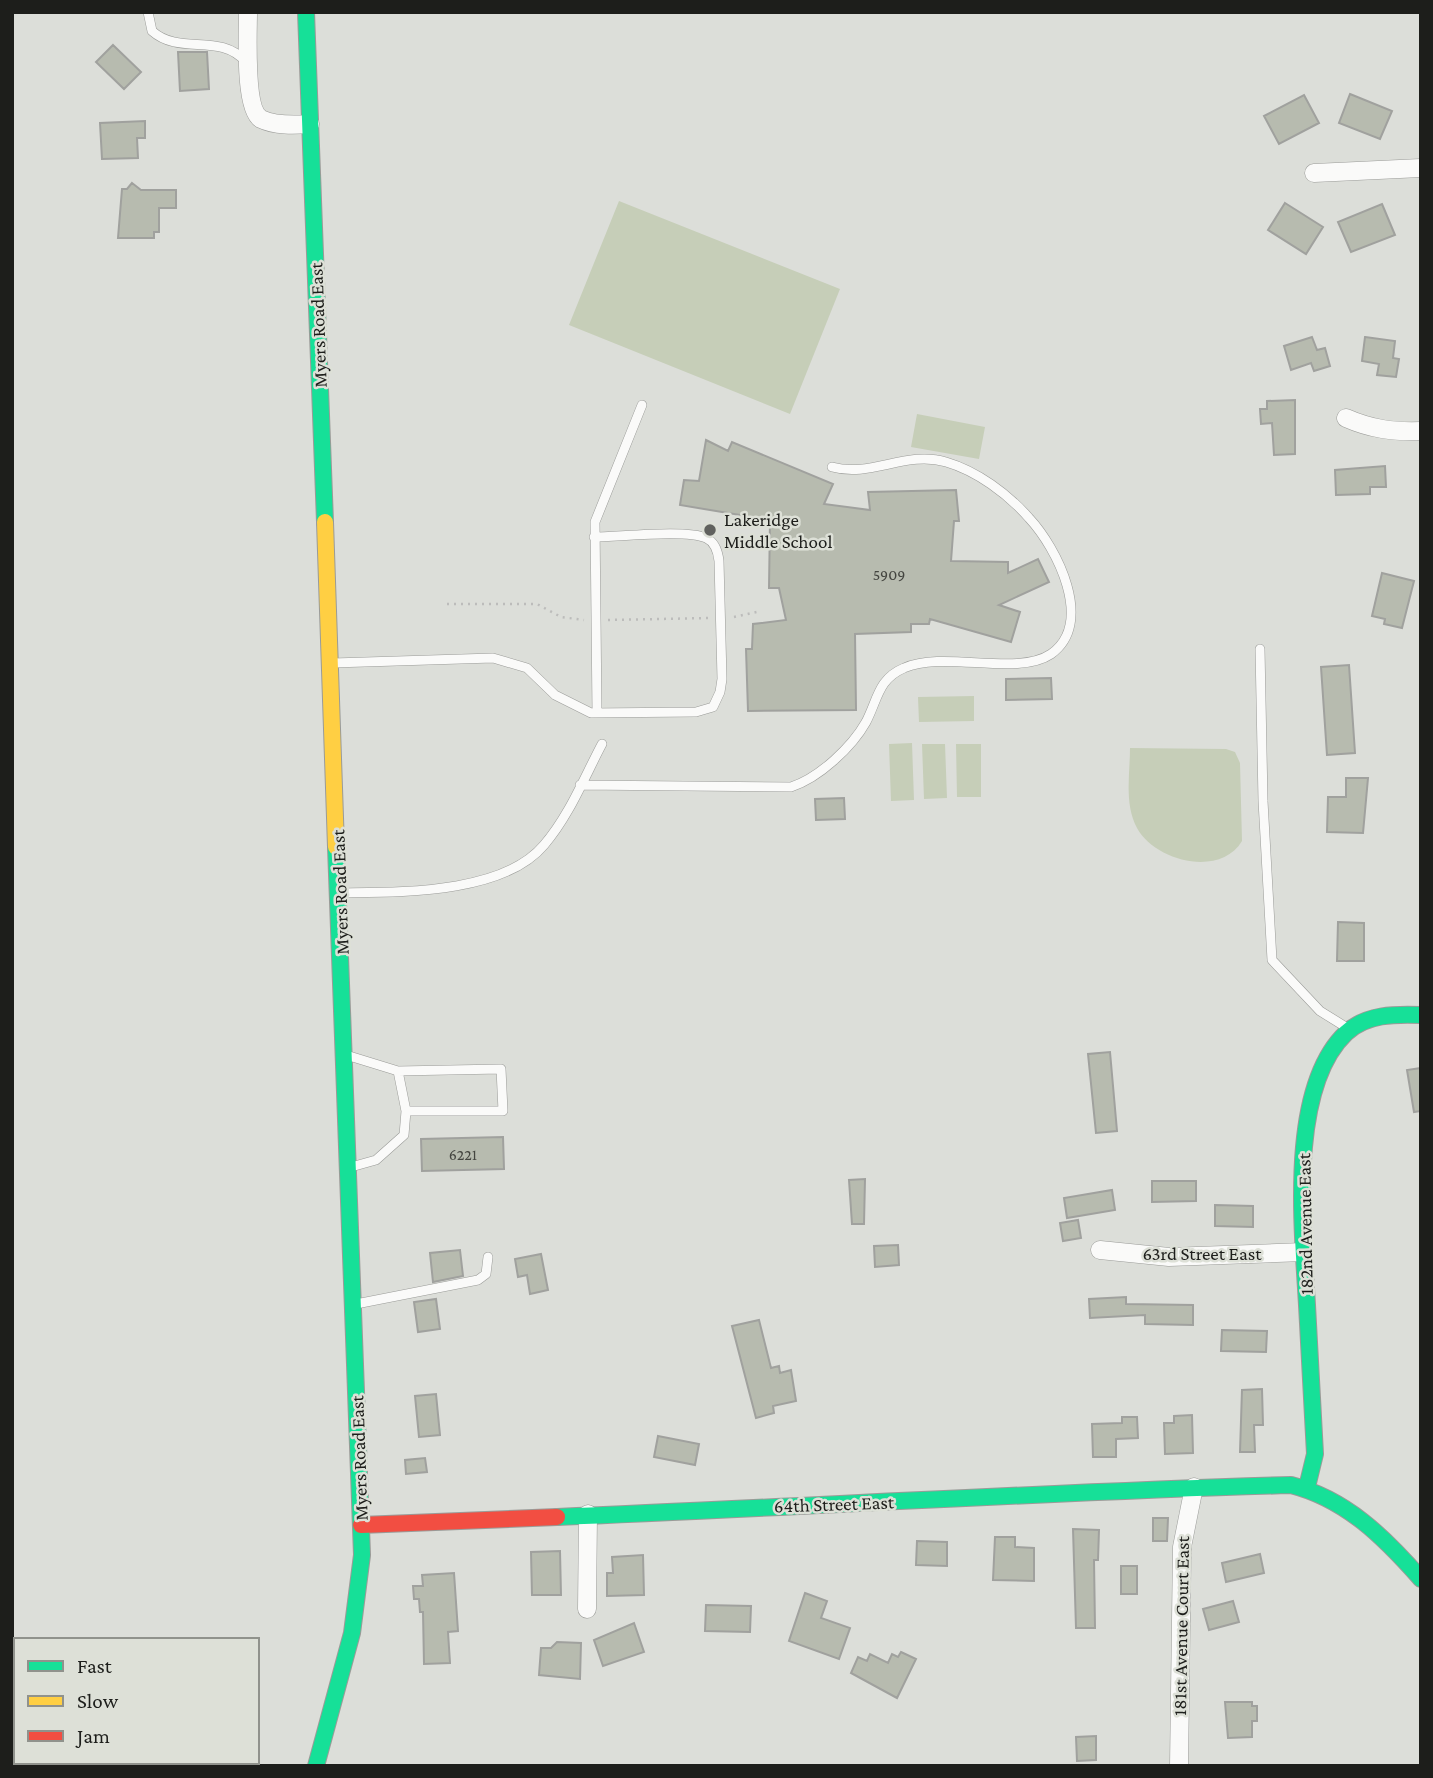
<svg xmlns="http://www.w3.org/2000/svg" width="1433" height="1778" viewBox="0 0 1433 1778" font-family="'Crimson Pro',serif">
	<style>
		.green { fill: #c6ceb8 }
		.building { fill: #b7bbaf; stroke: #a0a19e; stroke-width: 2 }
		.lines { fill: none; stroke-linecap: round; stroke-linejoin: round }
		.lane-casing { stroke: #9a9b98; stroke-width: 10 }
		.street-casing { stroke: #9a9b98; stroke-width: 19 }
		.fast-casing { stroke: #9a9b98; stroke-width: 18 }
		.slow-casing { stroke: #9a9b98; stroke-width: 18 }
		.jam-casing { stroke: #9a9b98; stroke-width: 18 }
		.path { stroke: #bcbcbb; stroke-width: 2.5; stroke-dasharray: 2 5; stroke-linecap: butt }
		.lane { stroke: #fafaf9; stroke-width: 9 }
		.street { stroke: #fafaf9; stroke-width: 18 }
		.fast { stroke: #16e098; stroke-width: 16 }
		.slow { stroke: #ffcf43; stroke-width: 16 }
		.jam { stroke: #f24e42; stroke-width: 16 }
		.poi-dot { fill: #60615e; stroke: #dde0d7; stroke-width: 2.5 }
		.labels { text-anchor: middle; dominant-baseline: central; stroke-width: 5; stroke-linejoin: round; paint-order: stroke }
		.number-label { font-size: 16px; fill: #444540 }
		.street-label { font-size: 19px; fill: #1d1e1b; stroke: #dde0d7 }
		.poi-label { font-size: 19px; fill: #1d1e1b; stroke: #dde0d7; text-anchor: start }
	</style>
	<rect width="100%" height="100%" fill="#dcded9"/>
	<path class="green" d="M619 201 840 289 790 414 569 325Z
		M917 414 985 427 979 459 911 447Z
		M974 696V721L919 722 918 697Z
		M912 743 914 800 891 801 889 744Z
		M922 744H945L947 798 924 799Z
		M956 744H981V797H957Z
		M1130 748 1226 749 1235 752 1240 763 1242 841C1220 878 1155 861 1137 828 1124 804 1130 774 1130 748Z"/>
	<path class="building" d="M113 45 141 72 124 89 96 62Z
		M178 52H207L209 89 180 91Z
		M1350 94 1392 111 1380 139 1339 123Z
		M1304 95 1319 123 1279 144 1264 116Z
		M145 121V138H137L138 158 102 159 100 123Z
		M132 183 141 190H176V208H159V232H154V238H118L122 189H127Z
		M1285 203 1323 227 1306 254 1268 230Z
		M1382 204 1395 235 1351 252 1338 222Z
		M1312 337 1317 350 1325 348 1330 366 1314 371 1311 363 1291 370 1284 346Z
		M1365 337 1395 341 1393 358 1399 359 1396 377 1377 375 1379 364 1362 361Z
		M1295 400V454L1274 455 1272 423 1261 424 1260 409H1267V401Z
		M706 440 728 451 732 442 833 484 824 504 870 510 868 492 956 490 959 521H954L951 561 1008 562V573L1038 559 1049 582 999 605 1020 612 1011 642 930 619 929 624H911V632L855 634 856 710 748 711 746 649H752L753 624 786 620 779 588H769L770 520 680 505 684 480 699 481Z
		M1385 466 1386 487H1370V494L1336 495 1335 470Z
		M1382 573 1414 581 1402 628 1384 624 1385 619 1372 616Z
		M1349 665 1355 753 1327 755 1321 667Z
		M1051 678 1052 699 1006 700V679Z
		M1346 778H1368L1363 833 1327 832 1328 797H1346Z
		M844 798 845 819 816 820 815 799Z
		M1338 922 1364 923V961H1337Z
		M1110 1052 1117 1131 1096 1133 1088 1054Z
		M1421 1068V1111L1414 1112 1407 1070Z
		M503 1137 504 1169 422 1171 421 1139Z
		M865 1179 864 1224H852L849 1180Z
		M1152 1181H1196V1201L1152 1202Z
		M1112 1190 1115 1210 1067 1218 1064 1198Z
		M1215 1205 1253 1206V1227L1215 1226Z
		M1078 1220 1081 1238 1063 1241 1060 1223Z
		M898 1245 899 1265 875 1267 874 1246Z
		M460 1250 463 1276 433 1282 430 1253Z
		M541 1254 548 1290 530 1294 527 1275 518 1277 515 1259Z
		M1126 1297V1304L1193 1305V1325L1145 1324V1315L1090 1318 1089 1299Z
		M436 1299 440 1329 418 1332 414 1302Z
		M759 1320 771 1368 779 1366 780 1373 791 1370 796 1401 773 1406 774 1413 756 1418 732 1326Z
		M1222 1330 1267 1331 1266 1352 1221 1351Z
		M1262 1389 1263 1425H1254L1255 1452H1240L1242 1390Z
		M436 1394 440 1435 419 1437 415 1396Z
		M1192 1415 1193 1453 1165 1454 1164 1423H1174V1416Z
		M1122 1417H1137L1138 1438 1116 1439V1457H1093L1092 1424 1122 1423Z
		M658 1436 699 1444 695 1465 654 1457Z
		M425 1458 427 1472 406 1474 405 1460Z
		M1153 1518H1168L1167 1541H1153Z
		M1073 1529 1099 1530 1098 1560H1094L1095 1628H1076Z
		M995 1537H1015V1547L1034 1548V1581L993 1580Z
		M917 1541 947 1542V1566L916 1565Z
		M560 1551 561 1595H532L531 1552Z
		M1260 1554 1264 1573 1226 1582 1222 1563Z
		M643 1555 644 1595 607 1596V1573H613L612 1557Z
		M1121 1566H1137V1594H1121Z
		M454 1573 458 1631 448 1632 450 1663 424 1664 423 1612H420L419 1599H414L413 1586H423L422 1575Z
		M805 1593 827 1601 821 1618 850 1628 839 1659 789 1641Z
		M1233 1601 1239 1622 1209 1630 1203 1609Z
		M706 1605 751 1606 750 1632 705 1631Z
		M634 1623 644 1652 603 1666 594 1640Z
		M557 1642 581 1643 580 1679 539 1675 541 1648H551Z
		M901 1652 916 1659 897 1698 851 1673 858 1657 867 1661 870 1654 888 1663 892 1654 898 1657Z
		M1225 1702H1252V1706H1257V1721H1252V1737L1228 1738Z
		M1096 1736V1760L1077 1761 1076 1737Z"/>
	<g class="lines">
		<defs>
			<path id="lane" d="M148 12 152 31C180 56 220 32 246 62
				M1260 649 1263 801 1272 960 1320 1011 1349 1029
				M333 663 493 658 527 668 555 695 591 713 696 712 713 707 720 692 722 679 719 561C718 552 715 542 706 538 687 529 618 537 594 537
				M597 713 595 522 642 405
				M580 785 791 787C819 778 852 747 866 722 878 699 878 679 904 668 944 650 1017 677 1051 654 1095 623 1057 548 1029 518 1008 494 977 471 946 462 906 450 871 478 832 467
				M341 893C400 892 503 894 544 845 569 816 584 778 602 744
				M346 1055 398 1071 501 1069 503 1111H406L404 1135 376 1160 351 1167
				M398 1071 406 1111
				M356 1304 478 1280 486 1274 488 1257"/>
			<path id="street" d="M248 12C248 33 244 109 261 119 275 126 295 125 310 124
				M1314 173 1421 168
				M1346 418C1371 429 1393 432 1421 431
				M1100 1250 1169 1257 1304 1252
				M587 1609 588 1514
				M1179 1766 1182 1547 1194 1487"/>
			<path id="fast" d="M306 12 325 522
				M1307 1487 1315 1454C1312 1404 1310 1355 1307 1305 1303 1232 1287 1089 1346 1033 1366 1014 1395 1014 1421 1015
				M557 1517C802 1507 1046 1492 1291 1485 1346 1499 1384 1537 1421 1579
				M316 1766 352 1633 362 1555 336 847"/>
			<path id="slow" d="M325 522 336 847"/>
			<path id="jam" d="M361 1525 557 1517"/>
		</defs>
		<use href="#lane" class="lane-casing"/>
		<use href="#street" class="street-casing"/>
		<use href="#fast" class="fast-casing"/>
		<use href="#slow" class="slow-casing"/>
		<use href="#jam" class="jam-casing"/>
		<path class="path" d="M447 604H537L561 617 584 620
			M734 617 761 611
			M608 620 710 618"/>
		<use href="#lane" class="lane"/>
		<use href="#street" class="street"/>
		<use href="#fast" class="fast"/>
		<use href="#slow" class="slow"/>
		<use href="#jam" class="jam"/>
	</g>
	<circle class="poi-dot" cx="710" cy="530" r="7"/>
	<g class="labels">
		<g class="number-label">
			<text x="889" y="574">5909</text>
			<text x="463" y="1154">6221</text>
		</g>
		<g class="street-label">
			<text transform="translate(318 325) rotate(-92)">Myers Road East</text>
			<text transform="translate(340 892) rotate(-92)">Myers Road East</text>
			<text transform="translate(1305 1224) rotate(-91)">182nd Avenue East</text>
			<text x="1202" y="1253">63rd Street East</text>
			<text transform="translate(359 1458) rotate(-92)">Myers Road East</text>
			<text transform="translate(834 1504) rotate(-2)">64th Street East</text>
			<text transform="translate(1181 1626) rotate(-89)">181st Avenue Court East</text>
		</g>
		<g class="poi-label">
			<text x="724" y="519">Lakeridge<tspan x="724" dy="22">Middle School</tspan></text>
		</g>
	</g>
	<rect width="1433" height="1778" fill="none" stroke="#1d1e1b" stroke-width="28"/>
	<rect x="14" y="1638" width="245" height="126" fill="#dde0d7" stroke="#90928c" stroke-width="2"/>
	<rect x="28" y="1661" width="35" height="10" fill="#16e098" stroke="#90928c" stroke-width="2"/>
	<text x="77" y="1673" font-size="21" fill="#1d1e1b">Fast</text>
	<rect x="28" y="1696" width="35" height="10" fill="#ffcf43" stroke="#90928c" stroke-width="2"/>
	<text x="77" y="1708" font-size="21" fill="#1d1e1b">Slow</text>
	<rect x="28" y="1731" width="35" height="10" fill="#f24e42" stroke="#90928c" stroke-width="2"/>
	<text x="77" y="1743" font-size="21" fill="#1d1e1b">Jam</text>
</svg>
